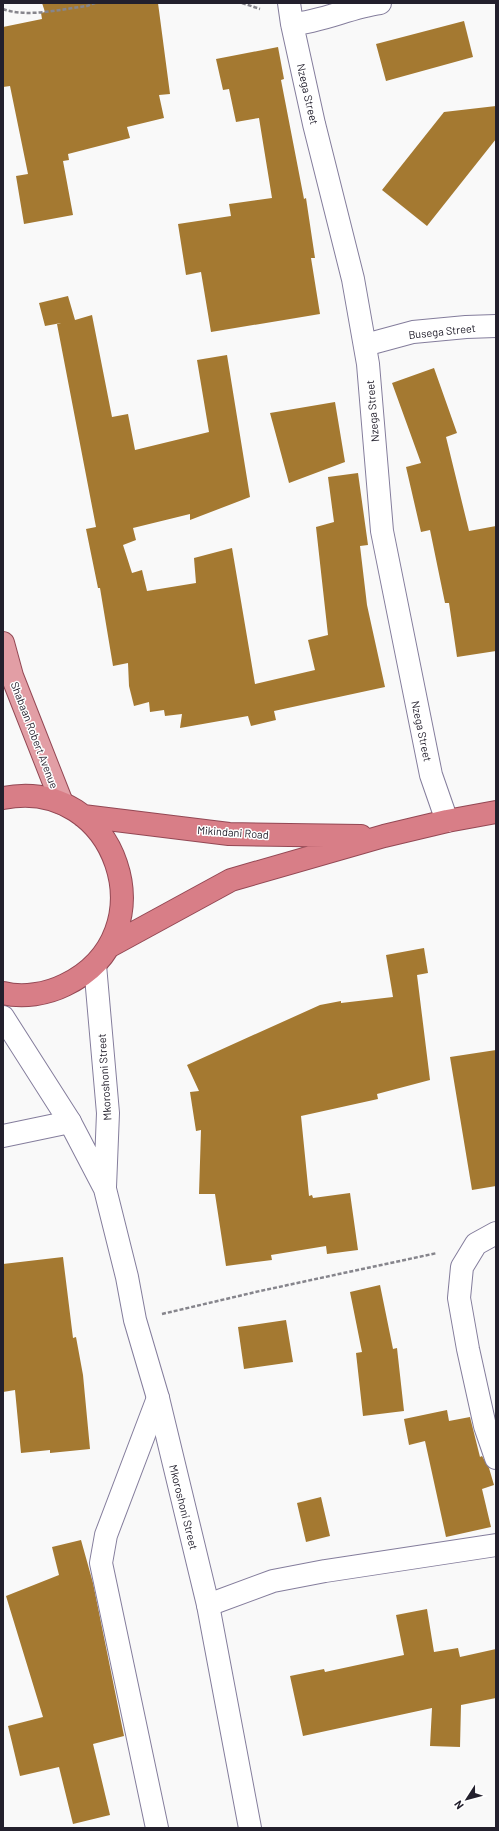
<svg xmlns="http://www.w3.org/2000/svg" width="499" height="1831" viewBox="0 0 499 1831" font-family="Barlow,sans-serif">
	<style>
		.building { fill: #a47931 }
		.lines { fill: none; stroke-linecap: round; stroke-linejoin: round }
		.minor-casing { stroke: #847d9c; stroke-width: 24 }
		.tertiary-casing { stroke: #847d9c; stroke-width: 24 }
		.primary-casing { stroke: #934854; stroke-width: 24 }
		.trunk-casing { stroke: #934854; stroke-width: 24 }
		.path { stroke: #86858c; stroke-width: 2.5; stroke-dasharray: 4 2; stroke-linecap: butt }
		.minor { stroke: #fff; stroke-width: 22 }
		.tertiary { stroke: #fff; stroke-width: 22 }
		.primary { stroke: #e29ea5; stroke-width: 22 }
		.trunk { stroke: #d87e87; stroke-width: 22 }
		.labels { text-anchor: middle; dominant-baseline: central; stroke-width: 3; stroke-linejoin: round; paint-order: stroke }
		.street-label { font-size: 11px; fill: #23202d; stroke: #fff }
	</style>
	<rect width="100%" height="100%" fill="#f9f9f9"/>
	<path class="building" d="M42 3H158L170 94 159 95 164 118 127 127 130 138 68 154 69 160 63 161 73 215 24 224 16 176 28 174 10 86 3 87V27L42 19 41 13 45 12Z
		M464 21 473 57 386 81 376 44Z
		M278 47 284 79 281 80 304 199 306 198 315 258H311L320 314 211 332 201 272 186 275 178 224 231 216 229 204 272 198 259 118 236 122 229 89 223 90 216 59Z
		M496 106V139L427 226 382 190 444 112Z
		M68 296 75 320 92 315 112 417 128 414 135 450 209 432 197 360 227 355 250 497 190 520V514L133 528 136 540 123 545 132 573 142 570 147 591 196 583 194 558 232 548 255 684 315 670 308 640 328 635 316 527 334 522 328 477 358 473 368 545 360 546 367 605 385 687 274 711 276 720 251 726 248 716 180 728 182 714 165 716 164 710 150 712 149 702 134 706 129 686 128 663 113 666 100 588H98L86 529 96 527 57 324 61 323 45 326 39 303Z
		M434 368 457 433 446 437 469 531 496 526V651L457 657 449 603H445L430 530 421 532 406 467 421 463 392 383Z
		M335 402 345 462 289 483 270 413Z
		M424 948 428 973 417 975 430 1080 377 1094 378 1099 301 1116 309 1196 312 1195 313 1198 350 1193 358 1250 327 1254 326 1246 271 1255 272 1260 226 1266 215 1194H199L201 1130 196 1131 190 1092 199 1091 187 1065 320 1005 341 1001V1003L393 997 386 955Z
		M496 1050V1186L472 1190 450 1057Z
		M63 1257 73 1338 76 1337 83 1375 90 1449 50 1453V1450L21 1453 15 1390 3 1392V1264Z
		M380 1285 393 1349 397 1348 404 1411 363 1416 356 1353 362 1352 350 1292Z
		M286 1320 293 1362 244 1369 238 1327Z
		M447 1410 449 1421 470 1417 480 1457 482 1456 489 1468 494 1485 482 1489 491 1527 446 1537 425 1441 409 1445 404 1419Z
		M321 1497 330 1536 306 1542 297 1503Z
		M81 1540 93 1583 124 1736 93 1744 110 1815 73 1824 59 1767 20 1776 8 1726 43 1717 6 1596 59 1575 52 1547Z
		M427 1609 434 1652 458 1648 460 1657 496 1649V1698L461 1705 460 1747 430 1746 432 1708 303 1736 290 1676 324 1669 325 1672 404 1655 396 1615Z"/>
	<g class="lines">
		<defs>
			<path id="minor" d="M289 3 292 24 314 124 353 279 368 364 382 531 431 775 447 821
				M292 24C322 22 350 7 380 3
				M365 345 413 332 466 327 496 326
				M3 1136 70 1122
				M496 1233 476 1244 462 1267 459 1298 468 1349 485 1426 496 1458
				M208 1605 273 1581 325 1571 496 1545
				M157 1828 101 1563 106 1535 158 1398"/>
			<path id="tertiary" d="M95 965 108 1113 105 1187
				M3 1017 70 1122 105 1189 127 1277 135 1320 158 1398 208 1605 250 1828"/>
			<path id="primary" d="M3 643 12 676 62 803"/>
			<path id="trunk" d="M3 798C116 775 171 934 65 985 47 994 23 998 3 993
				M83 816 229 834 361 836
				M110 946 231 880 384 836 447 821 496 812"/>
		</defs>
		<use href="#minor" class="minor-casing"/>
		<use href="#tertiary" class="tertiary-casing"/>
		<use href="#primary" class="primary-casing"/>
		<use href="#trunk" class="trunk-casing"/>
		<path class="path" d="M242 3 260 9
			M3 9C27 18 62 9 87 6L95 3
			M162 1314 260 1291 437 1253"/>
		<use href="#minor" class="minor"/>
		<use href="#tertiary" class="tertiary"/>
		<use href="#primary" class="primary"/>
		<use href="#trunk" class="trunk"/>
	</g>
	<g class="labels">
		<g class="street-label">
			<text transform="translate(308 94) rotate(77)">Nzega Street</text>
			<text transform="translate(442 331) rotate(-6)">Busega Street</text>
			<text transform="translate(372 411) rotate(-95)">Nzega Street</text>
			<text transform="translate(422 731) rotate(78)">Nzega Street</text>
			<text transform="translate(35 735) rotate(69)">Shabaan Robert Avenue</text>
			<text transform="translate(233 832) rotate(4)">Mikindani Road</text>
			<text transform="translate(104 1077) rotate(-94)">Mkoroshoni Street</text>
			<text transform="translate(184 1507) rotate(76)">Mkoroshoni Street</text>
		</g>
	</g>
	<rect width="499" height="1831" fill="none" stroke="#23202d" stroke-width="8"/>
	<g transform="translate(467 1799) rotate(234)" stroke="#ffffff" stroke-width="3" paint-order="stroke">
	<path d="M0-3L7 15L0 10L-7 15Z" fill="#23202d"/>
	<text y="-6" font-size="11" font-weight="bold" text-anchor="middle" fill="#23202d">N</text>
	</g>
</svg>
